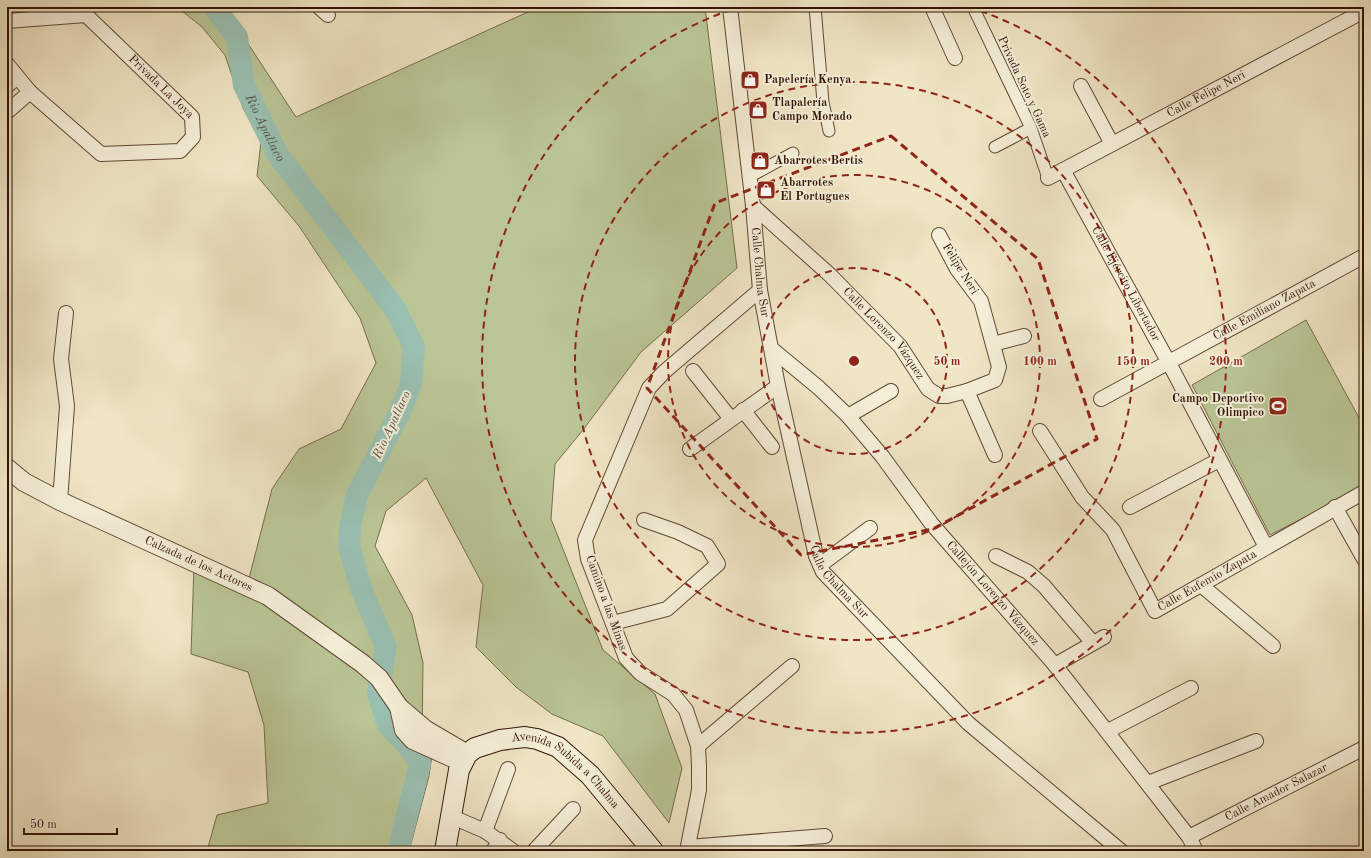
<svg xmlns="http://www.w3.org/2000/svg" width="1371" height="858" viewBox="0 0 1371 858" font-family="'Old Standard TT',serif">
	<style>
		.green { fill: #bac595; stroke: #766c4e }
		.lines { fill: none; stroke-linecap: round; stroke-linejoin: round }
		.river { stroke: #9ac0b2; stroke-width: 22 }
		.pedestrian-casing { stroke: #614836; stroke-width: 13 }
		.minor-casing { stroke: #614836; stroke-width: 16 }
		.tertiary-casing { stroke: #614836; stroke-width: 20 }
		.secondary-casing { stroke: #311306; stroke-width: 22 }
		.pedestrian { stroke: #f5efd9; stroke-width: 11 }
		.minor { stroke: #f5efd9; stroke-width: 14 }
		.tertiary { stroke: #f5efd9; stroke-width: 18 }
		.secondary { stroke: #f5efd9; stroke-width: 20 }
		.marked { fill: none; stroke: #8f2418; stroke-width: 3; stroke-dasharray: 8 5; stroke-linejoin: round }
		.ring { fill: none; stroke: #8f2418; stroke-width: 2; stroke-dasharray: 7 5 }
		.labels { text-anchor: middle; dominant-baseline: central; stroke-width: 4; stroke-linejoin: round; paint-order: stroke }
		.poi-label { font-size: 12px; font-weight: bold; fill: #311306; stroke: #f5efd9; text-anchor: start }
		.street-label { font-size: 12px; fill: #311306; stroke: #f5efd9 }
		.water-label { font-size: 13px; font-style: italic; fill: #565042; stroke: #f5efd9 }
		.centre { fill: #8f2418; stroke: #f5efd9; stroke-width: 2 }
		.ring-label { font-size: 12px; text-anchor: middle; font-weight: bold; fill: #8f2418; stroke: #f5efd9; stroke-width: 4; stroke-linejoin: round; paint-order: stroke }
	</style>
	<rect width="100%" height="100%" fill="#f0e6c5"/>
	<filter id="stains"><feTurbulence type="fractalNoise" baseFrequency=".005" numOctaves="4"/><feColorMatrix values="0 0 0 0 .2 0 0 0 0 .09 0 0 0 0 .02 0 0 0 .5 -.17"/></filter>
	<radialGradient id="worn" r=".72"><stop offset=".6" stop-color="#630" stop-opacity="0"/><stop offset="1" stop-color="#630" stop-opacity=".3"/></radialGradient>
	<path class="green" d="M177 7H224L296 117 539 7H705L737 268 641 352 583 430 555 464 551 519 603 650 655 694 682 768 669 823 603 736 552 714 516 687 476 647 483 585 426 478 386 511 375 546 412 615 423 663 422 739 433 748 429 776 409 851H207L217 815 268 803 264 725 248 672 191 654 194 565 247 586 272 489 299 449 341 429 376 363 360 318 299 226 257 176 261 142 243 108 225 55 202 27Z
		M1306 320 1364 427V487L1270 535 1192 385Z"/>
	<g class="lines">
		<path class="river" id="s1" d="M214 7 237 37 244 85 278 155 396 310 414 347 411 384 399 414 357 495 350 527 349 547 362 591 386 647 378 694 388 725 408 746 420 764 398 851"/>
		<defs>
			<path id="pedestrian" d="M815 7 823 102 829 131
				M973 7 1031 128 1048 178
				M995 147 1031 128
				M749 177 793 153"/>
			<g id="minor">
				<path d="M319 7 328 15"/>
				<path id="s2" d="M730 7 753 206 760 290 778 386 816 556 823 572 968 723 1121 851"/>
				<path d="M932 7 955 58"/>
				<path id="s3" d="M7 21 86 15 192 117 193 137 180 151 101 154 30 92 7 64"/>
				<path d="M7 86 17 77"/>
				<path d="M1081 86 1112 144"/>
				<path d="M7 112 30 92"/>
				<path id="s4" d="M1063 170 1169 363 1266 547"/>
				<path id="s5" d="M1048 178 1364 11"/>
				<path id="s6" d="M753 206 830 275 900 346 928 389 939 396H947L967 391 995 380 999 367 981 301 957 269 939 235"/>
				<path d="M993 344 1024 336"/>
				<path id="s7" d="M773 350 819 388 848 416 882 456 931 523 1055 665 1189 837 1196 851"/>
				<path d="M693 371 731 419"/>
				<path d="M967 391 995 455"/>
				<path id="s8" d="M1101 399 1364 256"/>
				<path d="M743 410 772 447"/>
				<path d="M848 416 891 391"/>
				<path id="s9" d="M1040 431 1082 497 1113 530 1155 611 1364 492"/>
				<path d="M690 449 778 386"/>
				<path d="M60 501 67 406 61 359 66 313"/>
				<path d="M1130 507 1219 460"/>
				<path d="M1335 507 1364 559"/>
				<path d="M996 556 1028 572 1044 586 1093 643"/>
				<path d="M820 565 870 528"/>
				<path d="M1201 585 1273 646"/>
				<path d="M613 623 667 609 718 564 707 546 678 532 644 520"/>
				<path d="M1055 665 1104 637"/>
				<path d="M1108 731 1191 688"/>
				<path d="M698 746 792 666"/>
				<path d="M1148 783 1256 741"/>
				<path d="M450 816 485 831 513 851"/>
				<path d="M485 831 508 769"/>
				<path id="s10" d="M1189 837 1364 748"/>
				<path d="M688 847 825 836"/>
				<path d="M493 851 500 840"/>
				<path d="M534 851 573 809"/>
				<path d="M687 851 699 790V766L698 746 686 710 673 694 640 673 626 658 588 559 585 540 649 388 664 372 760 290"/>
			</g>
			<g id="tertiary">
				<path id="s11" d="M7 468 24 482 60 501 268 596 363 664 379 678 399 707 426 730 467 754"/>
				<path d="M399 707 404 730 413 740 457 760"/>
			</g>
			<g id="secondary">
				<path id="s12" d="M445 851 459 770 467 754 475 748 500 740 525 737 537 739 558 747 590 775 653 851"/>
			</g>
		</defs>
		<use href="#pedestrian" class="pedestrian-casing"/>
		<use href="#minor" class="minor-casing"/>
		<use href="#tertiary" class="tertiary-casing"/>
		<use href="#secondary" class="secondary-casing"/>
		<use href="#pedestrian" class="pedestrian"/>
		<use href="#minor" class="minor"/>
		<use href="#tertiary" class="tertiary"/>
		<use href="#secondary" class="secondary"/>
	</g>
	<path class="marked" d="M891 136 1038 259 1097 439 933 529 801 555 647 388 715 203Z"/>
	<g class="ring">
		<circle cx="854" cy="361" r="93"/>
		<circle cx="854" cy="361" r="186"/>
		<circle cx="854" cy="361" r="279"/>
		<path d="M969 7A372 372 0 1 1 739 7"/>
	</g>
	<defs>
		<symbol id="shop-square" viewBox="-11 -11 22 22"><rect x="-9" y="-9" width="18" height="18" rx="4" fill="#8f2418" stroke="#f5efd9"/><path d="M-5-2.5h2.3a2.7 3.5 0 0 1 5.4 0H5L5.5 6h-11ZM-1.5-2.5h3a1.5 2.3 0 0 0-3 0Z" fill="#fff"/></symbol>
		<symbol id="stadium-square" viewBox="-11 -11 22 22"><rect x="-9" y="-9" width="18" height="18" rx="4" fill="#8f2418" stroke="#f5efd9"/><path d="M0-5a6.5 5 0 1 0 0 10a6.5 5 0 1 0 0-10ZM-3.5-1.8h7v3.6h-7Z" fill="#fff"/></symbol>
	</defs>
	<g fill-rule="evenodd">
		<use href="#shop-square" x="739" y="69" width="22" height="22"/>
		<use href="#shop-square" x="747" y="99" width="22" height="22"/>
		<use href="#shop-square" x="749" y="150" width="22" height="22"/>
		<use href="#shop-square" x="755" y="179" width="22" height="22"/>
		<use href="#stadium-square" x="1267" y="395" width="22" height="22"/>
	</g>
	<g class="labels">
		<g class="poi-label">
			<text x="764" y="80">Papelería Kenya</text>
			<text x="772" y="103">Tlapalería<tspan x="772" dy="14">Campo Morado</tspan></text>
			<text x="774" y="161">Abarrotes Bertis</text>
			<text x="780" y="183">Abarrotes<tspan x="780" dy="14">El Portugues</tspan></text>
			<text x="1264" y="399" text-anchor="end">Campo Deportivo<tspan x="1264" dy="14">Olimpico</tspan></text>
		</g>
		<g class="street-label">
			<text transform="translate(1024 87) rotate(65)">Privada Soto y Gama</text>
			<text stroke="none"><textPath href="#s3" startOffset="183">Privada La Joya</textPath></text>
			<text stroke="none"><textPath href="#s5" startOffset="179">Calle Felipe Neri</textPath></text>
			<text transform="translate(960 269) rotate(58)">Felipe Neri</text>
			<text stroke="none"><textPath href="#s2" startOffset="267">Calle Chalma Sur</textPath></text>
			<text stroke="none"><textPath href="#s4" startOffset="130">Calle Ejército Libertador</textPath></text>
			<text stroke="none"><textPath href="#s8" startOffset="186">Calle Emiliano Zapata</textPath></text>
			<text stroke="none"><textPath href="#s6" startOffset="183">Calle Lorenzo Vázquez</textPath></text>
			<text stroke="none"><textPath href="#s11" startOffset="215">Calzada de los Actores</textPath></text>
			<text stroke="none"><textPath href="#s9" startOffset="275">Calle Eufemio Zapata</textPath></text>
			<text stroke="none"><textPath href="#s2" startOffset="591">Calle Chalma Sur</textPath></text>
			<text stroke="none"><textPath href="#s7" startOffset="329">Callejón Lorenzo Vázquez</textPath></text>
			<text transform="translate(606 603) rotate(70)">Camino a las Minas</text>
			<text stroke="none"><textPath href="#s12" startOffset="214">Avenida Subida a Chalma</textPath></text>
			<text stroke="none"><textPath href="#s10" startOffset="98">Calle Amador Salazar</textPath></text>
		</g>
		<g class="water-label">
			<text stroke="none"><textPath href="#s1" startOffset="134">Rio Apatlaco</textPath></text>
			<text transform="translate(392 425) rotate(-65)">Rio Apatlaco</text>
		</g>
	</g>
	<circle cx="854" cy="361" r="6" class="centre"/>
	<g class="ring-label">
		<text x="947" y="365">50 m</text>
		<text x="1040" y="365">100 m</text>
		<text x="1133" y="365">150 m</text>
		<text x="1226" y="365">200 m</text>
	</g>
	<rect width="1371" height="858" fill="none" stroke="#f0e6c5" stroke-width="24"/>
	<rect x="8" y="8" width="1355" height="842" fill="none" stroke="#311306" stroke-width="2"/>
	<rect x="12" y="12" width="1347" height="834" fill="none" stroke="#311306"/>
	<path d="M24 828v6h93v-6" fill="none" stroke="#311306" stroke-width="2"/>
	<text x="30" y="828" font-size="12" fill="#311306" stroke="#f5efd9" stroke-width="3" paint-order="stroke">50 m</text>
	<rect width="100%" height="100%" filter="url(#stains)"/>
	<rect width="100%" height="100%" fill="url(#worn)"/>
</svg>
